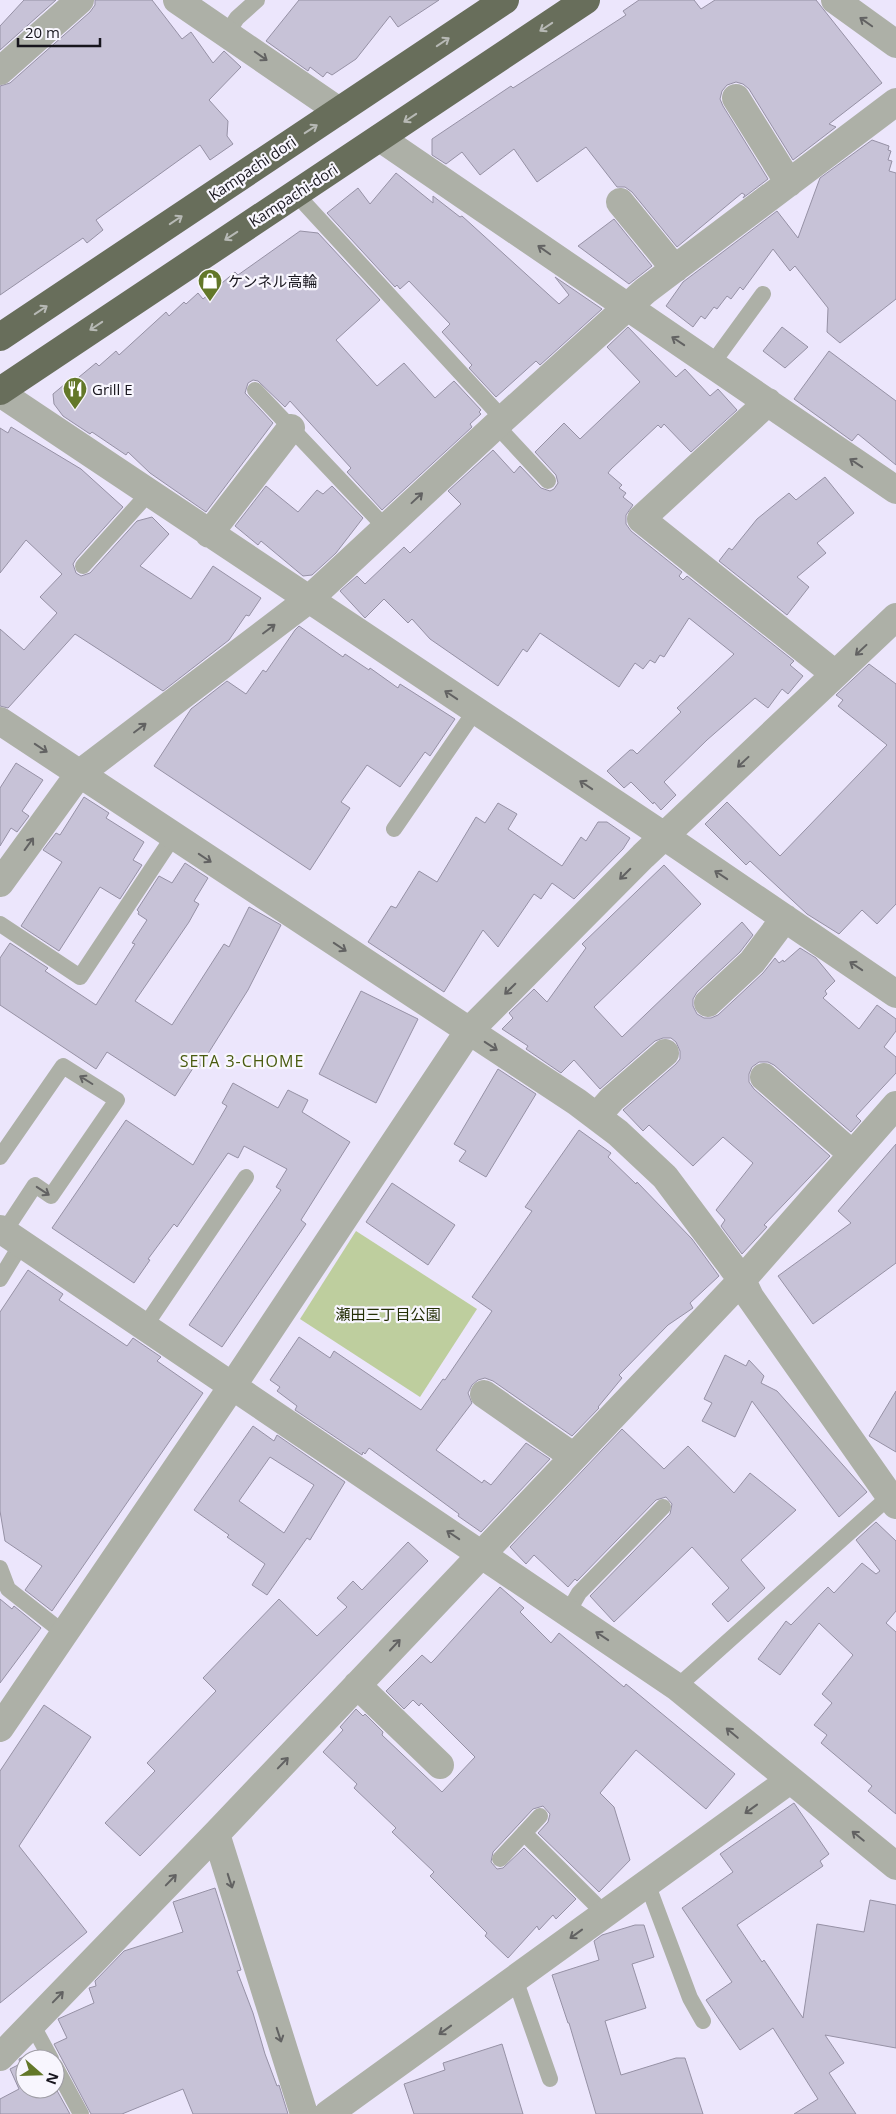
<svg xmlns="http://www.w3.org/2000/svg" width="896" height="2114" viewBox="0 0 896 2114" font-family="'Open Sans','Noto Sans JP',sans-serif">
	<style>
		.green { fill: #bece9e }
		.building { fill: #c7c2d7; stroke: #9691a5; fill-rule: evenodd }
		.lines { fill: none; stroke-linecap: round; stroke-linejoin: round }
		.lane { stroke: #adb0a7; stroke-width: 16 }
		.street { stroke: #adb0a7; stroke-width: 28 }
		.highway { stroke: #686e5b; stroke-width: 28 }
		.oneway { stroke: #626262 }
		.oneway2 { stroke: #b7b9b5 }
		.labels { text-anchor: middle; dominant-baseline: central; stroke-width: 4.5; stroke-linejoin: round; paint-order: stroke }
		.street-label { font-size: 15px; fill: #17151d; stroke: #f8f6fe }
		.poi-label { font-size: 15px; fill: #17151d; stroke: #f8f6fe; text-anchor: start }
		.park-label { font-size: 15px; fill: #232e05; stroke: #f8f6fe }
		.neighbourhood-label { font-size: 16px; letter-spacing: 1px; fill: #495b0f; stroke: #f8f6fe }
	</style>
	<rect width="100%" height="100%" fill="#ece6fc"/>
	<path class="green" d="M356 1231 477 1309 420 1397 300 1319Z"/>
	<path class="building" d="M24 0H56L0 50V26Z
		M95 0H152L182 39 191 32 213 63 224 51 241 67 209 100 228 121 227 136 233 144 210 160 200 145 96 220 103 230 87 243 83 238 0 295V86L10 83 90 12 95 5Z
		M299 0H439L398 27 390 16 356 59 332 75 327 72 323 77 310 67 308 71 266 41Z
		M639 0H694L701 9 715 0H816L882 83 829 124 836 127 793 160 749 89 743 84 736 82 727 85 722 91 720 99 723 106 768 179 743 198 745 195 742 193 677 247 632 192 625 187H617L586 147 537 182 514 149 480 175 462 152 446 164 432 155V139L511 86 513 88 626 15 623 11Z
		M872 140 889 146 888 150 891 151 888 160 892 161 889 171 896 173V299L840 343 827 332 828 308 795 266 790 271 773 249 743 290 740 287 731 299 727 296 717 309 714 307 705 319 701 316 693 327 666 306 683 282 777 211 798 238 820 178Z
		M396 173 433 203V196L460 217 462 216 559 304 569 295 555 277 602 309 540 365 536 361 496 397 469 368 472 365 442 332 450 324 409 281 400 289 397 285 395 287 327 213 358 188 370 204Z
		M614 219 652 266 629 284 578 246Z
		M300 231 318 233 380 300 336 340 377 386 404 363 435 398 454 381 481 410 479 412 481 414 470 424 472 427 382 510 347 472 351 468 290 401 285 407 258 381 253 380 248 383 245 393 273 423 206 512 150 473 128 452 126 455 92 432 90 434 63 416 54 404 53 394 71 379 73 382 96 363 99 366 116 351 119 355 166 312 169 316 184 302 186 304 198 293 203 299 235 272 238 275Z
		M628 327 676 377 685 369 710 396 718 389 737 410 691 452 664 424 661 428 658 425 611 469 608 473 622 485 619 488 626 493 623 497 633 505 626 515V524L631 531 682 572 679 576 683 580 687 576 794 661 790 665 803 676 788 694 782 689 768 708 755 698 707 740 664 782 676 795 661 810 654 802 653 804 631 782 624 788 607 771 630 750H633L637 754 681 712 677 708 734 654 689 618 664 657 660 655 655 663 650 660 643 669 635 663 619 687 540 633 527 652 523 649 498 686 430 639 412 619 408 623 384 599 365 618 340 591 357 576 365 584 404 547 410 553 461 504 448 491 493 450 514 473 520 466 541 488 550 491 554 489 558 483 556 475 535 452 564 423 580 439 640 382 607 347Z
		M782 327 808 347 785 368 763 351Z
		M829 351 896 401V465L858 434 852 441 794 399Z
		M11 427 81 469 123 507 76 559 73 564 76 573 81 576 90 573 137 521 152 517 169 534 140 566 191 599 213 566 261 598 249 616 246 615 229 640 163 691 75 634 8 708 0 706V629L24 650 57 613 40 597 62 574 26 540 0 573V428L8 433Z
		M825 477 854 513 817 543 826 553 797 577 809 587 787 615 719 561 729 548 732 550 757 519 789 493 796 500Z
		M266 486 298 512 317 490 323 494 332 486 363 518 336 553 312 575 303 576 261 541 258 545 235 526Z
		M299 626 343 657 345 654 369 670 370 668 398 688 400 684 455 719 430 756 425 752 400 787 367 765 341 802 350 808 310 870 154 766 191 709 227 681 246 694 263 670 266 672 295 630Z
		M869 664 896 684V904L877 924 862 910 839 934 807 914 750 861 746 865 705 824 727 802 780 856 887 745 838 706 843 700 836 695Z
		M16 763 43 780 22 811 29 816 17 832 11 828 0 846V788Z
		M84 797 109 813 106 818 144 842 133 860 142 865 120 899 100 887 59 951 21 926 62 862 43 850 56 833 60 835Z
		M498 803 517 814 508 829 562 866 581 837 586 841 598 822H607L630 838 623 849 574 899 552 883 541 899 534 894 498 947 483 930 444 992 368 942 391 906 396 908 419 871 437 882 476 817 485 823Z
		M185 863 208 878 194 901 199 904 189 922 135 1001 172 1025 224 944 229 947 249 907 281 925 248 990 199 1068 195 1065 175 1096 107 1052 96 1069 0 1005V958L10 943 48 968 45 971 96 1005 135 944 132 943 147 920 138 914 139 912 137 910 159 876 172 883Z
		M664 865 701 904 594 1007 622 1037 742 922 753 935 740 952 697 992 693 999V1006L697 1014 704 1018H711L718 1015 763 973 775 958 779 963 783 960 784 962 800 948 816 958 835 981 825 991 827 994 823 998 859 1029 877 1005 896 1019V1031L884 1047 896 1057V1073L856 1116 861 1121 851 1132 774 1065 768 1062H759L752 1067 749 1074V1082L754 1089 830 1156 764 1225 767 1227 742 1254 721 1226 725 1220 716 1210 753 1163 723 1137 693 1166 649 1125 643 1131 623 1110 676 1064 680 1059V1051L676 1042 671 1038H663L655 1041 600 1089 574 1060 561 1073 526 1049 528 1046 502 1029 513 1018 509 1013 534 989 547 1002 586 948 582 944Z
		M361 991 418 1019 376 1103 319 1074Z
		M498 1069 536 1094 486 1177 459 1161 466 1151 454 1144Z
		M233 1083 278 1108 288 1090 308 1100 302 1112 350 1142 301 1220 306 1224 222 1347 189 1325 281 1190 276 1187 287 1169 244 1146 238 1158 228 1153 177 1227 174 1224 148 1259 150 1260 134 1283 52 1228 126 1120 193 1165 227 1106 222 1103Z
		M579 1130 611 1153 608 1157 636 1184 637 1182 692 1239 719 1276 690 1303 693 1308 668 1325 619 1375 622 1378 598 1407 599 1408 572 1436 493 1381 485 1378 478 1380 472 1385 468 1393 472 1403 436 1450 482 1483 484 1480 491 1485 526 1443 550 1459 481 1532 458 1516 459 1514 369 1448 365 1454 363 1452 362 1455 295 1410 297 1406 277 1391 280 1387 270 1380 299 1337 330 1358 334 1351 421 1410 443 1379 445 1380 492 1311 472 1297 532 1211 525 1207Z
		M896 1144V1263L813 1324 778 1276 851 1223 838 1211Z
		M392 1183 455 1225 428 1265 366 1222Z
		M28 1270 63 1294 59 1300 127 1346 133 1338 161 1357 157 1361 203 1393 52 1611 25 1590 42 1566 5 1541 0 1511V1312Z
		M725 1355 746 1366 749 1360 764 1376 761 1383 777 1391 867 1492 839 1517 752 1401 735 1437 702 1421 712 1403 704 1399Z
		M896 1391V1452L869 1436Z
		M253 1426 274 1441 277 1435 345 1482 310 1540 307 1538 267 1595 252 1585 265 1564 227 1537 229 1535 194 1510ZM270 1457 314 1485 284 1533 239 1501Z
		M622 1429 664 1469 688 1446 734 1493 750 1473 796 1510 741 1560 765 1588 728 1622 712 1604 729 1588 692 1547 614 1622 590 1596 670 1514 672 1504 666 1497 656 1500 577 1581 575 1579 568 1587 534 1555 526 1564 510 1547Z
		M876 1522 896 1541V1611L886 1623 896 1632V1814L868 1791 872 1786 821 1743 827 1735 814 1725 832 1703 822 1694 853 1655 819 1623 780 1675 758 1659 786 1621 791 1625 828 1587 834 1593 862 1563 876 1574 880 1571 856 1540Z
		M408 1542 428 1561 140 1856 105 1823 155 1771 147 1763 216 1691 203 1678 279 1599 317 1636 347 1607 337 1598 353 1581 362 1590Z
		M500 1587 524 1608 520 1612 551 1643 559 1633 624 1687 626 1684 735 1774 706 1809 636 1750 600 1793 614 1807 630 1860 599 1892 538 1833 548 1822 550 1814 543 1806 533 1809 493 1852 491 1862 497 1869 503 1868 524 1848 576 1899 556 1919 553 1915 539 1930 537 1926 508 1958 485 1936 487 1933 430 1876 434 1872 392 1832 396 1828 354 1788 357 1784 323 1752 343 1730 340 1727 356 1709 363 1716 365 1714 383 1732 382 1735 442 1792 475 1757 421 1703 419 1706 413 1700 404 1709 386 1691 422 1655 431 1663 435 1659Z
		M0 1599 12 1609 14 1606 41 1628 0 1683Z
		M44 1705 91 1737 19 1846 87 1932 0 2003V1771Z
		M794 1803 829 1854 820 1861 823 1866 737 1925 762 1962 764 1960 803 2018 817 1924 864 1932 870 1900 896 1905V2048L825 2035 844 2063 829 2073 856 2114H794L818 2099 773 2028 740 2050 706 2000 732 1982 682 1908 733 1872 720 1854Z
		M215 1888 241 1970 237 1971 253 2013 265 2054 277 2086 279 2085 288 2114H193L183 2089 122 2114H91L54 2044 67 2038 58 2019 94 2003 89 1988 96 1986 95 1981 124 1951 183 1932 173 1902Z
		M635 1925H644L654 1957 632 1964 646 2008 605 2021 621 2075 676 2058H685L703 2114H596L569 2023H568L552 1975 599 1960 594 1941 602 1935Z
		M502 2044 523 2114H414L404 2084 445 2070 443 2063Z
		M36 2052 40 2059H25V2089H55V2087L70 2114H0V2099L19 2089 10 2069 20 2064 19 2059Z"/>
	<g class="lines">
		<path class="lane" d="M227 33 237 18 257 0
			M296 194 503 419
			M712 364 763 294
			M255 390 385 527
			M496 425 548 481
			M83 566 148 494
			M394 829 475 711
			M0 924 80 977 173 837
			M0 1157 63 1066 117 1100 51 1196 35 1185 4 1232
			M0 1279 22 1243
			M145 1326 246 1177
			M0 1568 8 1589 65 1634
			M568 1612 579 1593 663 1507
			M677 1687 890 1496
			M524 1833 605 1914
			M500 1859 540 1816
			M647 1883 690 1998 703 2021
			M515 1979 550 2079
			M32 2024 51 2059
			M55 2066 81 2114"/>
		<path class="street" d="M177 0 339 111
			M835 0 896 44
			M0 71 80 0
			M736 98 789 183
			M380 138 896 490
			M620 202 675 269
			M0 393 664 836 896 994
			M768 402 641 519 835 674
			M209 534 291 428
			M0 721 577 1102 618 1133 665 1177 742 1280 750 1297 896 1505
			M0 883 79 774 308 600 503 419 645 291 896 102
			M708 1003 752 962 785 918
			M764 1077 852 1154
			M597 1116 612 1099 665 1053
			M0 1229 677 1687 896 1866
			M484 1394 574 1457
			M357 1685 440 1765
			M0 1728 233 1385 468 1032 643 856 896 617
			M216 1834 304 2114
			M0 2057 216 1834 742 1280 896 1105
			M328 2114 790 1780"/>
		<path class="highway" d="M0 337 505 0
			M0 391 586 0"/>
	</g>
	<defs><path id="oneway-shaft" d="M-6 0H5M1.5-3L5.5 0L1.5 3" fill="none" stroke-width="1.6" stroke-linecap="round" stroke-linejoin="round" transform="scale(1.25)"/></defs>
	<g class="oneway">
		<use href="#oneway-shaft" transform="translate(866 22) rotate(-145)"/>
		<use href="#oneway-shaft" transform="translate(261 56) rotate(35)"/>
		<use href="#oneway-shaft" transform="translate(544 250) rotate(-145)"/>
		<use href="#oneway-shaft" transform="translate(678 341) rotate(-146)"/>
		<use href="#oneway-shaft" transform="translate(856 463) rotate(-146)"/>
		<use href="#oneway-shaft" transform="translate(417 498) rotate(-43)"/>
		<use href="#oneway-shaft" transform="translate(269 629) rotate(-37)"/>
		<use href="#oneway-shaft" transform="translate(861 650) rotate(137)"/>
		<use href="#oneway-shaft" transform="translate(451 695) rotate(-146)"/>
		<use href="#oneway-shaft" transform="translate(140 728) rotate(-37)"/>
		<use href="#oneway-shaft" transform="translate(41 748) rotate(34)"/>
		<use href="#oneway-shaft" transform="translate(743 762) rotate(137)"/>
		<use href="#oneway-shaft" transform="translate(586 785) rotate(-146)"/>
		<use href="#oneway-shaft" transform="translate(29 844) rotate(-54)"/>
		<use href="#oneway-shaft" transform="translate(205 858) rotate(34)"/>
		<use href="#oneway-shaft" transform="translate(625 874) rotate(135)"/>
		<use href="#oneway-shaft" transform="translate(721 875) rotate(-146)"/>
		<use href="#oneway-shaft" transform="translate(340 947) rotate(34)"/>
		<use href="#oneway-shaft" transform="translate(856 966) rotate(-146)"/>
		<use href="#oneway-shaft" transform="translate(510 989) rotate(135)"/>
		<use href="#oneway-shaft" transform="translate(491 1046) rotate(33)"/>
		<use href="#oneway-shaft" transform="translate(86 1080) rotate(-148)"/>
		<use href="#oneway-shaft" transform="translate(43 1191) rotate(33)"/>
		<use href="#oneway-shaft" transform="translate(453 1535) rotate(-146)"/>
		<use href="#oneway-shaft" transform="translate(602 1636) rotate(-146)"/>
		<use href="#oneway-shaft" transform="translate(395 1645) rotate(-47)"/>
		<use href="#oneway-shaft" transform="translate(732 1733) rotate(-140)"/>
		<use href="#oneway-shaft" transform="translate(283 1763) rotate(-46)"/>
		<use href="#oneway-shaft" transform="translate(751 1809) rotate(144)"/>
		<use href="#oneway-shaft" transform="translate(858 1836) rotate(-141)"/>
		<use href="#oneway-shaft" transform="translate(171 1880) rotate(-46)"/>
		<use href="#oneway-shaft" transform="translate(230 1881) rotate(72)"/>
		<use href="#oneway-shaft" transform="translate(576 1934) rotate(144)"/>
		<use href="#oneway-shaft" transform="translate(58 1997) rotate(-46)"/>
		<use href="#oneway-shaft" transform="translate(445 2030) rotate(144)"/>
		<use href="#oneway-shaft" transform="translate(279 2035) rotate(72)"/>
	</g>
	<g class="oneway2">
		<use href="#oneway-shaft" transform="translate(546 27) rotate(146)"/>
		<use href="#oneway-shaft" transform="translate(443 42) rotate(-34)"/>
		<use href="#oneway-shaft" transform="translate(410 118) rotate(146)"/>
		<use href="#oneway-shaft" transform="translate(311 129) rotate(-33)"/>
		<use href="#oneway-shaft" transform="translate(176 220) rotate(-34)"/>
		<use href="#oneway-shaft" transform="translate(231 236) rotate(147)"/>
		<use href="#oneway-shaft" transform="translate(41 310) rotate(-34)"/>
		<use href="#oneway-shaft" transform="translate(96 326) rotate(146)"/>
	</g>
	<defs>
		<symbol id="shop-pin" viewBox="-11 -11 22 30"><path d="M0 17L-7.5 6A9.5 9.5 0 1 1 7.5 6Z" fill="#637829" stroke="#f8f6fe"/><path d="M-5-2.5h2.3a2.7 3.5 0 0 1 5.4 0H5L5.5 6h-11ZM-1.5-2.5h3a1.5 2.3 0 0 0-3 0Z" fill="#fff"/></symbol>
		<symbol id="restaurant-pin" viewBox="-11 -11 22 30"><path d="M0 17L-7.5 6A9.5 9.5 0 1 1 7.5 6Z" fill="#637829" stroke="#f8f6fe"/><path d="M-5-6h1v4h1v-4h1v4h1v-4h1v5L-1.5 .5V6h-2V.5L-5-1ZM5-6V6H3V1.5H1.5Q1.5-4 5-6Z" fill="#fff"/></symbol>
	</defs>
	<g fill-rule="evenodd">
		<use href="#shop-pin" x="196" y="267" width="28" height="38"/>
		<use href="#restaurant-pin" x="61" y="375" width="28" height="38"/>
	</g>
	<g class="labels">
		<g class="street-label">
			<text transform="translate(252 168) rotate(-34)">Kampachi dori</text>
			<text transform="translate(293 195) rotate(-33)">Kampachi-dori</text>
		</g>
		<g class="poi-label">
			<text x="228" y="281">ケンネル高輪</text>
			<text x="92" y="389">Grill E</text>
		</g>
		<g class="park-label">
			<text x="388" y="1314">瀬田三丁目公園</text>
		</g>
		<g class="neighbourhood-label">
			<text x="242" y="1061">SETA 3-CHOME</text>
		</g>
	</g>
	<g transform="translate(40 2074) rotate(110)"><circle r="24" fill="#f8f6fe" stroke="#9e9ca4"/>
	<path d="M0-4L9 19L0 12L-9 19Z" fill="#637829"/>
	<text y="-8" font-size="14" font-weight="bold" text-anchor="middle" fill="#17151d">N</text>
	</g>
	<path d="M18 38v8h82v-8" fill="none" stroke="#17151d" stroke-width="2.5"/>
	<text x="25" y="38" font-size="15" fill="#17151d" stroke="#f8f6fe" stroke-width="4" paint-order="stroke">20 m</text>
</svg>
